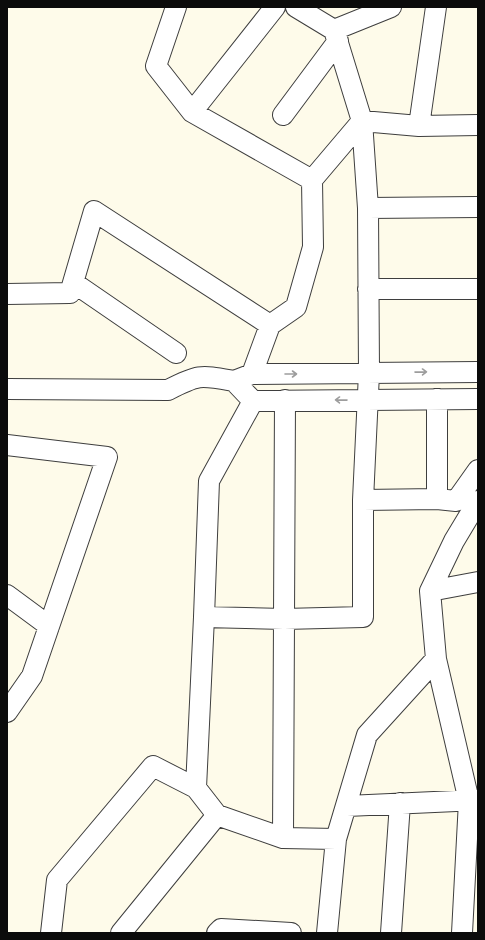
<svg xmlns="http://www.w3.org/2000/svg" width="485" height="940" viewBox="0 0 485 940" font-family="'Playfair Display',serif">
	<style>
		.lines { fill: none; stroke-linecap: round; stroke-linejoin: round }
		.minor-casing { stroke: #3e3e3e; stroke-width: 22 }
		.minor { stroke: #fff; stroke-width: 20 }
		.oneway { stroke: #9d9d9d }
	</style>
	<rect width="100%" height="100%" fill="#fefbea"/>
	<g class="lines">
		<defs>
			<path id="minor" d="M176 7 156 66 192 112 312 180
				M296 7 334 30 391 7
				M192 112 275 7
				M283 115 338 41
				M419 126 436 7
				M368 208 478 207
				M74 283 176 353
				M368 289H478
				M7 294 70 293 94 211 270 325
				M478 372 252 374 234 381 253 401 478 399
				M252 374 270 325 296 307 313 247 312 180 362 121 419 126 478 125
				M7 389 168 390C199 374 200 375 234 381
				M7 445 107 457 32 676 7 712
				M437 499V399
				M363 500 437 499 456 501 478 470
				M430 591 478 582
				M7 595 49 626
				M204 617 284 619 363 617V500L369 373 368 208 362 121 334 30
				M196 788 204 617 209 481 253 401
				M347 806 478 800
				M283 838 285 400
				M51 933 57 880 153 766 196 788 217 815 283 838 336 839
				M121 933 217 815
				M217 933 221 929 291 933
				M327 933 336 839 367 735 436 659
				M391 933 400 803
				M462 933 469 801 436 659 430 591 454 541 478 501"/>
		</defs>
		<use href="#minor" class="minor-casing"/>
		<use href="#minor" class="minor"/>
	</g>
	<defs><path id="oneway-shaft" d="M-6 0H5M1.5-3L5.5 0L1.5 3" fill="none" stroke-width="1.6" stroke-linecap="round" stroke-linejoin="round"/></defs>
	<g class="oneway">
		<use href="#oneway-shaft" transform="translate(421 372) rotate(-1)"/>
		<use href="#oneway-shaft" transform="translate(291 374)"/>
		<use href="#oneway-shaft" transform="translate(341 400) rotate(-179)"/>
	</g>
	<rect width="485" height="940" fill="none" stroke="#0b0b0b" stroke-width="16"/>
</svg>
